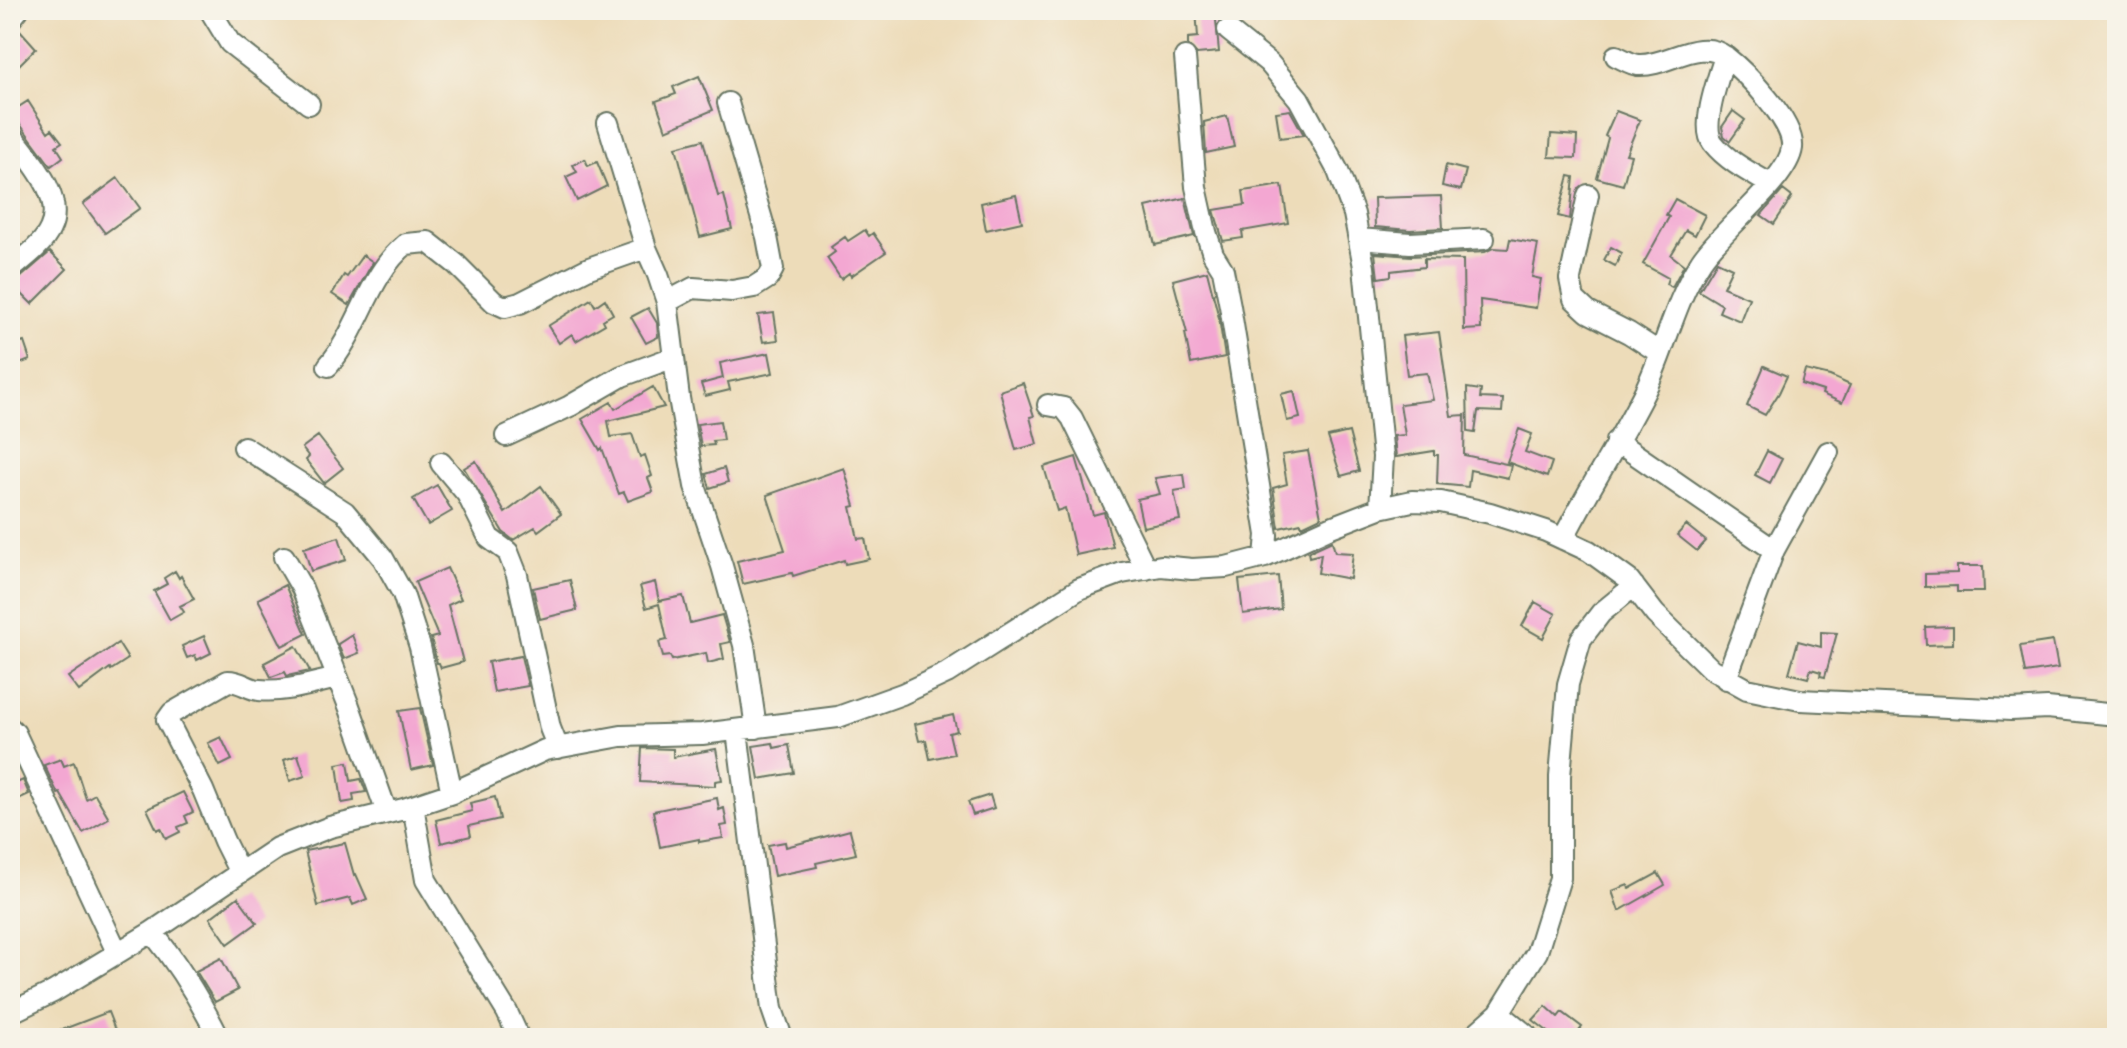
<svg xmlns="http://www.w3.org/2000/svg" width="2127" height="1048" viewBox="0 0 2127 1048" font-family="'Patrick Hand',sans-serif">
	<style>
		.building { fill: #f3a7d2 }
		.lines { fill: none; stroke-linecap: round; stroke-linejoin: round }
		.minor-casing { stroke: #677563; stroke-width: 24 }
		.minor { stroke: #fff; stroke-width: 20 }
	</style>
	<rect width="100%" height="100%" fill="#f7f3e8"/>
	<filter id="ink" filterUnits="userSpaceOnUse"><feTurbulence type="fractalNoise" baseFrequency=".0125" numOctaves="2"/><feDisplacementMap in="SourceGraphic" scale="16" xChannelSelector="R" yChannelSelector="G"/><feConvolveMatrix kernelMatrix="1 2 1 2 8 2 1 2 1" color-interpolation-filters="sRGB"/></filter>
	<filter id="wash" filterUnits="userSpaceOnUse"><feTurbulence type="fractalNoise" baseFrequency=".006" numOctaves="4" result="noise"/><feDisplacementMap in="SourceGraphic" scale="32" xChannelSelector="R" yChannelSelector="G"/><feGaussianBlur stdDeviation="1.8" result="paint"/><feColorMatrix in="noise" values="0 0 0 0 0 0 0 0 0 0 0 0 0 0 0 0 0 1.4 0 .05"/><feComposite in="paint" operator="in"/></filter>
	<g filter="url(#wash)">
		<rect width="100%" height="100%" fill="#eddcb9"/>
		<g id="blocks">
			<path class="building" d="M1196 10H1215L1219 52 1197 54 1188 45V38L1198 37Z
				M19 29 36 48 18 66 10 57V34Z
				M699 76 713 110 666 130 656 101 676 94 673 87Z
				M28 101 48 132 52 129 62 142 56 146 63 157 51 166 11 112Z
				M1290 110 1304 135 1280 138 1276 112Z
				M1616 111 1640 120 1626 154 1631 155 1623 185 1597 178 1608 138 1605 136Z
				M1733 111 1745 120 1730 141 1724 136 1722 127Z
				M1227 116 1234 147 1206 153 1204 122Z
				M1551 134 1577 136 1576 158 1549 157Z
				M703 140 718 196 724 195 732 229 700 237 676 147Z
				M585 159 588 166 597 162 607 186 577 201 566 177 577 172 573 165Z
				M1446 165 1466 170 1461 190 1442 186Z
				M1569 176 1574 177 1570 219 1558 216Z
				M118 178 140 208 105 233 83 204Z
				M1282 185 1288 223 1242 231 1243 238 1223 241 1214 210 1245 205 1243 191Z
				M1783 190 1792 197 1774 224 1761 215Z
				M1016 195 1022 222 986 230 981 203Z
				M1441 196 1443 228 1410 230 1375 227 1374 198Z
				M1185 198 1194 236 1155 245 1146 207Z
				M1675 199 1705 215 1695 235 1686 230 1671 255 1684 265 1672 287 1666 284 1668 278 1643 264 1669 217 1666 215Z
				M865 230 869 236 873 233 886 252 851 276 849 273 841 279 827 258 835 252 831 247 845 237 848 241Z
				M1510 239 1538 244 1532 277 1541 279 1536 308 1480 300 1481 329 1464 330 1463 260 1424 259V267L1391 271V276L1378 278 1375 253 1411 256 1485 252 1493 248 1508 249Z
				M1611 247 1622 253 1615 266 1604 260Z
				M50 252 67 269 32 304 11 283 18 280Z
				M363 255 373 262 349 305 332 294 344 275 347 277Z
				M1717 261 1732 268 1723 287 1749 298 1740 321 1719 312 1722 305 1699 291Z
				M1207 271 1219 318 1225 357 1191 364 1185 333H1187L1173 280Z
				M591 299 595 306 605 299 613 314 603 320 605 324 576 341 572 334 559 343 548 326Z
				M648 308 657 323 658 337 646 343 631 317Z
				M774 313 778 340 763 342 758 315Z
				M1439 332 1451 416 1465 415 1464 455 1511 465 1508 478 1470 470 1468 487 1437 484 1438 455H1434V451L1396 457 1394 436 1405 435 1400 404 1433 400 1427 373 1407 375 1402 336Z
				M24 342 30 360 17 365 11 346Z
				M769 353 773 373 728 382 730 390 705 396 701 384 723 378 720 363Z
				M1764 366 1787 376 1779 393 1765 415 1747 406Z
				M1805 370 1830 376 1850 385 1842 403 1822 394 1823 391 1801 384Z
				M1023 383 1034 416 1030 417 1037 444 1016 450 1000 391Z
				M653 387 664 407 608 421 611 437 632 434 640 457 645 455 652 476 648 478 653 492 628 501 624 492 619 494 602 448 600 450 582 419 611 402 615 409Z
				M1467 388 1481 390 1480 398 1503 399 1502 412 1478 411 1475 433 1468 432Z
				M1294 391 1300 418 1287 421 1281 394Z
				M720 421 723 440 713 441 714 445 701 446 697 424Z
				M1519 429 1532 434 1525 452 1552 462 1547 477 1507 462Z
				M1349 432 1359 471 1341 476 1328 437Z
				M318 436 343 468 324 483 306 460 309 457 302 448Z
				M1308 451 1321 517 1302 526 1301 523 1279 528 1273 488 1287 484 1282 455Z
				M1767 451 1782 459 1770 483 1755 475Z
				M1076 457 1093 515 1104 512 1113 547 1076 555 1065 508 1057 511 1044 467Z
				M476 461 505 513 541 486 561 514 538 531 535 527 513 540 503 532 464 468Z
				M724 468 728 482 710 488 706 474Z
				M844 468 855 506 851 507 858 539 865 538 869 559 845 564 844 560 793 576 792 573 743 584 737 561 785 550 767 495Z
				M1184 474 1186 489 1174 491 1180 520 1143 527 1137 499 1160 494 1155 478Z
				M437 485 452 511 428 525 413 499Z
				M1686 525 1706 541 1697 551 1677 535Z
				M339 537 346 560 311 571 304 548Z
				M1332 541 1335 552 1353 553 1350 579 1318 573 1321 554 1309 557 1308 552Z
				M1957 566H1983L1984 592H1957V586L1925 587V574L1957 573Z
				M447 568 461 599 448 605 463 662 441 668 439 663H437L431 638 438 636 415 582Z
				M175 571 179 578 181 576 194 599 180 606 184 612 170 620 154 591 167 584 164 578Z
				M1278 576 1281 609 1243 614 1239 580Z
				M570 580 577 610 540 619 533 588Z
				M655 582 659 601 683 596 690 623 722 615 730 642 721 644 724 659 708 663 706 653 672 660 670 656 663 657 659 642 667 640 659 604 646 608 640 586Z
				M285 585 306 634 282 646 258 599Z
				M1535 602 1556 614 1543 638 1522 626Z
				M1953 626V644L1926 645 1925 627Z
				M1821 632 1837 633 1825 677 1820 676 1821 672 1811 669 1808 678 1789 673 1798 641 1821 647Z
				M352 635 359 653 344 659 338 644Z
				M204 636 211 653 197 660 195 655 187 658 182 646Z
				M2053 641 2058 668 2025 673 2020 646Z
				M118 643 128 659 111 670 110 668 79 691 68 677Z
				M296 646 310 671 287 676 285 672 271 677 264 663Z
				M521 656 528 686 494 692 488 662Z
				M420 708 433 765 411 770 399 711Z
				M953 715 957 731 949 733 954 754 930 759 926 740 919 741 915 724Z
				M221 737 232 760 220 766 208 743Z
				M773 743 774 748 789 745 794 773 759 779 753 746Z
				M642 748 673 749V757L716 749 722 780 715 781V786L640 782Z
				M298 755 305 776 290 781 284 760Z
				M61 759 64 766 74 762 86 799 95 794 109 818 83 833 60 793 58 794 44 765Z
				M348 762 351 781 361 779 366 792 353 794 354 801 342 803 337 764Z
				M23 780 29 794 10 803V786Z
				M183 792 193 812 185 816 188 823 178 827 180 832 166 839 161 828 157 830 147 809Z
				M990 795 994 808 973 815 968 802Z
				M495 797 500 819 469 826 471 836 441 843 436 820 472 811 470 803Z
				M717 798 719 810 724 808 727 825 721 826 723 838 699 842V839L660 847 653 811Z
				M850 830 856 854 816 863 817 867 774 876 768 845 785 842 786 847Z
				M345 843 354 875 356 874 367 899 353 905 350 898 318 906 305 851Z
				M1658 873 1665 885 1619 911 1612 891 1628 885 1629 889Z
				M238 897 257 923 228 944 210 918Z
				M221 958 238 990 215 1002 196 971Z
				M1546 1006 1558 1017 1562 1012 1582 1027 1574 1038H1556L1533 1020Z
				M108 1012 118 1038H43V1037Z"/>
		</g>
	</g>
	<g filter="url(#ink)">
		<use href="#blocks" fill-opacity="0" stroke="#677563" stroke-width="2"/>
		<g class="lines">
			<defs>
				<path id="minor" d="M210 10 230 43 309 104
					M10 20 18 10
					M1228 30 1269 63 1299 99 1338 171 1354 214 1364 267 1383 457 1380 508
					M1725 56C1719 76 1700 126 1713 143 1727 161 1751 173 1770 184
					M1185 57 1196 187 1206 232 1213 254 1223 270 1230 306 1267 535 1265 557
					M608 123 646 248 658 275 667 302 679 398 695 486 722 566 744 645 756 728
					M10 133C28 158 66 196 50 229 43 245 23 259 10 270
					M1588 195 1570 279 1574 299 1588 312 1629 333 1660 353
					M1359 239 1410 243 1484 239
					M667 302 693 288 732 291 754 287 768 278 773 269 767 237 728 103
					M328 366C360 329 368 275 406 244L428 242 456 264 494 302 505 307 520 303 589 268 646 248
					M1048 405 1064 408 1072 418 1146 569
					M506 436 570 406 622 376 674 357
					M1616 441 1774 550 1726 679
					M244 447 345 512 383 558 403 594 420 647 452 793
					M441 463 467 494 489 538 508 552 517 575 550 728 558 748
					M1563 539C1588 490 1618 444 1643 395 1665 351 1674 302 1701 261 1719 232 1788 180 1792 148 1795 122 1745 72 1726 57 1699 36 1667 67 1638 65 1630 64 1623 59 1616 56
					M1774 550 1828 452
					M284 557 302 588 349 706 387 813
					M10 728 15 733 117 952
					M737 731 772 1009 782 1038
					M413 806 426 880 507 1012 519 1038
					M240 873 224 841 203 790 167 720 172 713 228 681C241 681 248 689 259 690 285 693 313 683 338 678
					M152 932C179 965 200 1000 219 1038
					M10 1013 53 992 152 932 277 848 330 827 404 809 452 793 545 750 621 736 702 734 838 717 902 694 947 673 1079 589 1122 573 1161 566 1192 569 1226 567 1265 557 1331 527 1380 508 1412 501 1441 502 1490 513 1546 531 1589 551 1629 580 1655 614 1711 669 1747 689 1800 700 2011 710 2047 708 2117 715
					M1499 1013 1530 1038
					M1471 1038 1499 1013 1537 952 1560 878V776L1568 684 1581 639 1601 613 1634 586"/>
			</defs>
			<use href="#minor" class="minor-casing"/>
			<use href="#minor" class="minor"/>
		</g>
	</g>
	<rect width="2127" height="1048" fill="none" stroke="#f7f3e8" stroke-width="40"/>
</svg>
